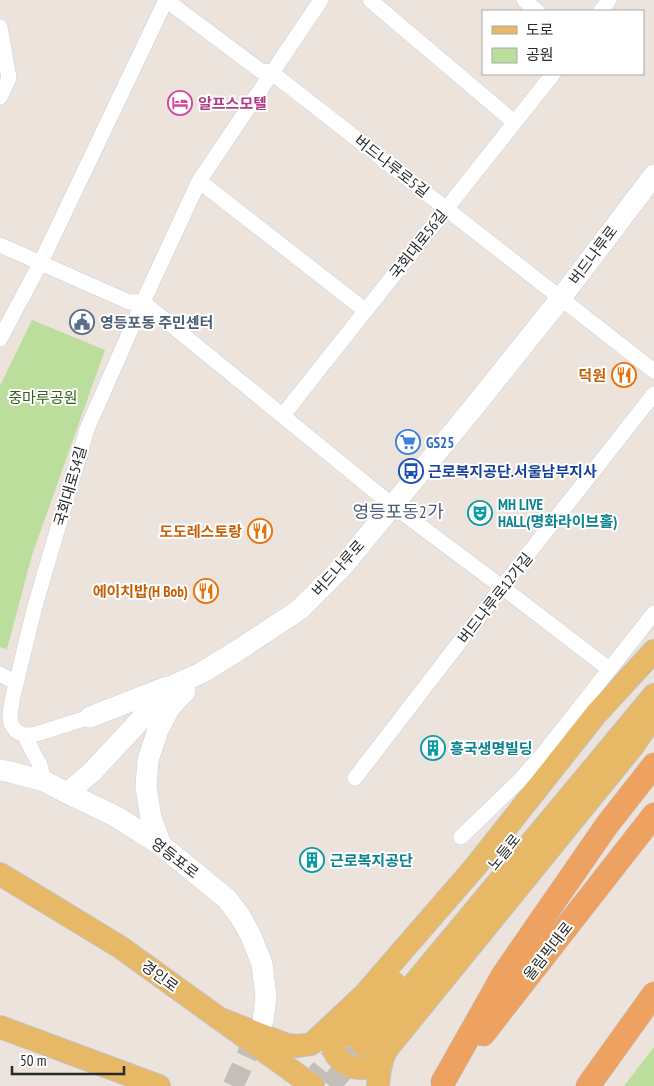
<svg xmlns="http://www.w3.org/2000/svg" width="654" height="1086" viewBox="0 0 654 1086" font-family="'PT Sans Narrow','Noto Sans KR',sans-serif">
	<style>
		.green { fill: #bbde9c }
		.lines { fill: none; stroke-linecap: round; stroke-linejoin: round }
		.secondary-tunnel { stroke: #c4beb8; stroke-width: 21; stroke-dasharray: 21 11; stroke-linecap: butt }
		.primary-tunnel { stroke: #c4beb8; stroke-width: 22; stroke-dasharray: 22 11; stroke-linecap: butt }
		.minor-casing { stroke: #cbd0da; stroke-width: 16 }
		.secondary-casing { stroke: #cbd0da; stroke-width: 22 }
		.primary-casing { stroke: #c3c3c3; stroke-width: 24 }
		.trunk-casing { stroke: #c3c3c3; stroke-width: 25 }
		.minor { stroke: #fff; stroke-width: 15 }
		.secondary { stroke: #fff; stroke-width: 21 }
		.primary { stroke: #e7b865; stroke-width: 22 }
		.trunk { stroke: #eda262; stroke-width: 24 }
		.labels { text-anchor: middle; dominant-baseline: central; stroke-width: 4; stroke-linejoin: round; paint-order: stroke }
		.hotel-label { font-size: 15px; font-weight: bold; fill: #b23c85; stroke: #fff; text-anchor: start }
		.street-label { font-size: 15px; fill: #292929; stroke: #fff }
		.service-label { font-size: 15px; font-weight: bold; fill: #4e5e75; stroke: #fff; text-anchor: start }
		.food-label { font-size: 15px; font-weight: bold; fill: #c56008; stroke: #fff; text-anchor: end }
		.park-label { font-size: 15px; fill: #35611f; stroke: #fff }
		.shop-label { font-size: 15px; font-weight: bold; fill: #366cbe; stroke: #fff; text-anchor: start }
		.transit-label { font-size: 15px; font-weight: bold; fill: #164399; stroke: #fff; text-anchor: start }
		.culture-label { font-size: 15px; font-weight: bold; fill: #0d838f; stroke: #fff; text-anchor: start }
		.quarter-label { font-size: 18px; fill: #4d5a77; stroke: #fff }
	</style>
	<rect width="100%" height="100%" fill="#ebe3dc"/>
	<path class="green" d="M32 320 105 350 32 555 7 649 0 647V386Z
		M654 1047V1086H624Z"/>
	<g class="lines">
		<path class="secondary-tunnel" d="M233 1086 260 1027"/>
		<path class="primary-tunnel" d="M308 1086 347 1039
			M330 1086 363 1045"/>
		<defs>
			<path id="minor" d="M166 0 261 71 271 72 654 371
				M370 0 514 122
				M524 0 537 11
				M601 11 609 0
				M0 27 9 78 0 97
				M199 181 366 311
				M0 245 129 302H143L392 505 502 587 609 669
				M0 339 40 264 166 0
				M283 415 553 74
				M0 674 16 683
				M90 717 33 735H24L16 731 11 724 10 714 13 696 35 606 87 429 143 302 199 181 321 0
				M24 735 40 765 44 781
				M355 778 502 587 654 394
				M461 837 519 781 543 754 654 613"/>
			<path id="secondary" d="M90 717 167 687
				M0 770 11 772 44 781 67 793 115 816 161 845 227 899 240 916 251 936 262 964 266 997 263 1021
				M67 793 91 773 172 686 201 673 240 649 299 610 342 567 478 402 561 298 654 175
				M161 845 151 818 146 787 148 760 158 730 170 707 185 691"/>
			<path id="primary" d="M0 874 120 947 313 1086
				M218 1018 287 1045 298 1046 311 1044 316 1040 364 995 475 867 596 714 654 651
				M337 1021C335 1029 330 1040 333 1048 339 1067 362 1074 378 1062 382 1059 384 1053 387 1049L633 746 654 715
				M0 1027 159 1086
				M349 1036 394 983
				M363 1045 654 695
				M378 1086C379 1074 380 1062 386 1051"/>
			<path id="trunk" d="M483 1034 654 815
				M443 1082 504 974 607 825 654 765
				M588 1086 654 994"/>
		</defs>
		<use href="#minor" class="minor-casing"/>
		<use href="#secondary" class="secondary-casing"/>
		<use href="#primary" class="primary-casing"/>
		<use href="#trunk" class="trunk-casing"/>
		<use href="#minor" class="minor"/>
		<use href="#secondary" class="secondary"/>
		<use href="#primary" class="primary"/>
		<use href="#trunk" class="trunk"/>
	</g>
	<defs>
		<symbol id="hotel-ring" viewBox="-11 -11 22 22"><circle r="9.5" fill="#fff" stroke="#d1479c" stroke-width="1.5"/><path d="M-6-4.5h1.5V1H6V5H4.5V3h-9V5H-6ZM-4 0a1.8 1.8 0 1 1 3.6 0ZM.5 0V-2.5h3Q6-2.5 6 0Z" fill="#d1479c"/></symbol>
		<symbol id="civic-ring" viewBox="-11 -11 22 22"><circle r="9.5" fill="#fff" stroke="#5c6f8a" stroke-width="1.5"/><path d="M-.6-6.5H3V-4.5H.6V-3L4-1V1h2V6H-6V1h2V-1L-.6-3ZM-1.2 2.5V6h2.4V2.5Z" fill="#5c6f8a"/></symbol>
		<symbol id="restaurant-ring" viewBox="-11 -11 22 22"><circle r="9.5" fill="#fff" stroke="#e8710a" stroke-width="1.5"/><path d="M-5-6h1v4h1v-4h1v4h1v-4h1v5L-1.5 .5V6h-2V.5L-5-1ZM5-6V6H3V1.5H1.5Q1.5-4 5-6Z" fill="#e8710a"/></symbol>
		<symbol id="supermarket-ring" viewBox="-11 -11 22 22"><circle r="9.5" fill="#fff" stroke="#3f7fe0" stroke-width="1.5"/><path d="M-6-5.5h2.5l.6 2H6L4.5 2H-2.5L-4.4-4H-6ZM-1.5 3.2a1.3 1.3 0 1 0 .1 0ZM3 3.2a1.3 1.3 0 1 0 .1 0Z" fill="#3f7fe0"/></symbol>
		<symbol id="bus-ring" viewBox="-11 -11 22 22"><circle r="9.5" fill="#fff" stroke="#1a4fb4" stroke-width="1.5"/><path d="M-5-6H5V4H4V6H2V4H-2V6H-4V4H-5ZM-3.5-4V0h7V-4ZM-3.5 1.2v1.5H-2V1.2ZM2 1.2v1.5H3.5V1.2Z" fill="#1a4fb4"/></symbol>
		<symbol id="theatre-ring" viewBox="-11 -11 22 22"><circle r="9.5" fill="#fff" stroke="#0f9aa8" stroke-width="1.5"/><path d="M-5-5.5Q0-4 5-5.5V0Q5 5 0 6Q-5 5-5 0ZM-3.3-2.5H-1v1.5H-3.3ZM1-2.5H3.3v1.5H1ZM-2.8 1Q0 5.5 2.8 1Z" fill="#0f9aa8"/></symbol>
		<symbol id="building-ring" viewBox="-11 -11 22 22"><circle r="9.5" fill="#fff" stroke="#0f9aa8" stroke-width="1.5"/><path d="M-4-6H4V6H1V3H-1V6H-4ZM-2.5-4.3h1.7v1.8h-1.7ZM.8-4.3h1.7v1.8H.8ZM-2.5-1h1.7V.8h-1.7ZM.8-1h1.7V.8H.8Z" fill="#0f9aa8"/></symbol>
	</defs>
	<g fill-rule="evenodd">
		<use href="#hotel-ring" x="166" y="89" width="28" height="28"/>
		<use href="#civic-ring" x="68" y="308" width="28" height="28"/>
		<use href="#restaurant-ring" x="610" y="361" width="28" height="28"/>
		<use href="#supermarket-ring" x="394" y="428" width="28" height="28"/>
		<use href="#bus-ring" x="397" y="457" width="28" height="28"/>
		<use href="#theatre-ring" x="466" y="499" width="28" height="28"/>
		<use href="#restaurant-ring" x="246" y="517" width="28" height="28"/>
		<use href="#restaurant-ring" x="192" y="577" width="28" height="28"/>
		<use href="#building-ring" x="419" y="734" width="28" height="28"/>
		<use href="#building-ring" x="298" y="846" width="28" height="28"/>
	</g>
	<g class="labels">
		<g class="hotel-label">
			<text x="198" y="103">알프스모텔</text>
		</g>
		<g class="street-label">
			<text transform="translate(392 166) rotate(38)">버드나루로5길</text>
			<text transform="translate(418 244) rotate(-52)">국회대로56길</text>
			<text transform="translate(593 255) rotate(-53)">버드나루로</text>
			<text transform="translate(70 486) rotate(-74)">국회대로54길</text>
			<text transform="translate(338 568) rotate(-48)">버드나루로</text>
			<text transform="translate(495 598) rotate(-52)">버드나루로12가길</text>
			<text transform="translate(504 852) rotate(-51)">노들로</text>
			<text transform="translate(175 858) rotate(38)">영등포로</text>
			<text transform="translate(548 951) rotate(-52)">올림픽대로</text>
			<text transform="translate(160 976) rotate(36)">경인로</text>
		</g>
		<g class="service-label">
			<text x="100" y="322">영등포동 주민센터</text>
		</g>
		<g class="food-label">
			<text x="606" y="375">덕원</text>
			<text x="242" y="531">도도레스토랑</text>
			<text x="188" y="591">에이치밥(H Bob)</text>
		</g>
		<g class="park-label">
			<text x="43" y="397">중마루공원</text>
		</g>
		<g class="shop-label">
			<text x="426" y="442">GS25</text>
		</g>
		<g class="transit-label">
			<text x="428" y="471">근로복지공단.서울남부지사</text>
		</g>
		<g class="culture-label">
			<text x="498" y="504">MH LIVE<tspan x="498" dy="17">HALL(명화라이브홀)</tspan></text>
			<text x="450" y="748">흥국생명빌딩</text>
			<text x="330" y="860">근로복지공단</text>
		</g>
		<g class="quarter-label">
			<text x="398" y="511">영등포동2가</text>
		</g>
	</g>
	<rect x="482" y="10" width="162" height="65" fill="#ffffff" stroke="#a9a9a9"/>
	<rect x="492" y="26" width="25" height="8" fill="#e7b865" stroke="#a9a9a9"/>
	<text x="526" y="35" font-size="15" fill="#292929">도로</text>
	<rect x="492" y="48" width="25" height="15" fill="#bbde9c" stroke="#a9a9a9"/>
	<text x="526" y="60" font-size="15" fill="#292929">공원</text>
	<path d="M12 1066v8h112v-8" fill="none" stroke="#292929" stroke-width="2.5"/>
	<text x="20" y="1066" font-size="15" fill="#292929" stroke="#ffffff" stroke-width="4" paint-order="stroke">50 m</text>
</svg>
